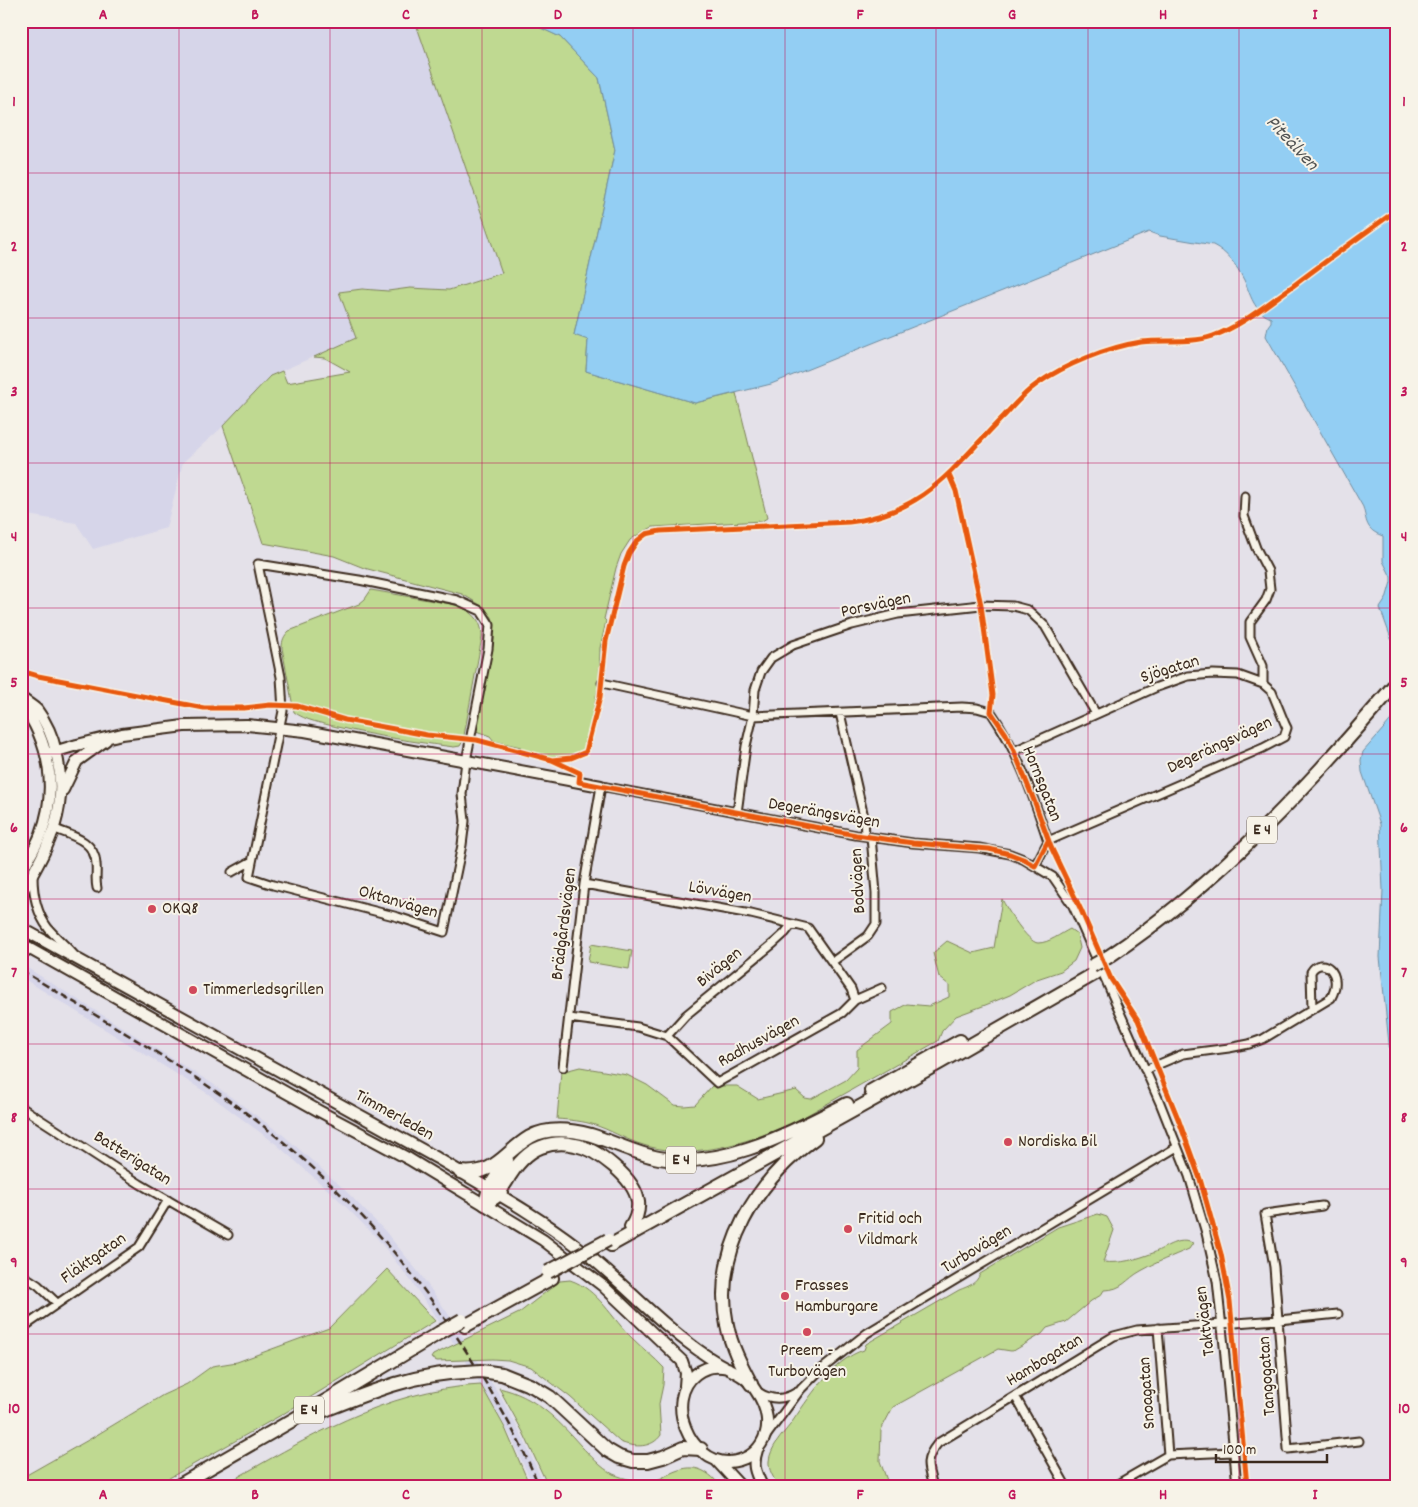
<svg xmlns="http://www.w3.org/2000/svg" width="1418" height="1507" viewBox="0 0 1418 1507" font-family="Dekko,sans-serif">
	<style>
		.built { fill: #d6d5e9 }
		.green { fill: #bfd991; stroke: #7d8258 }
		.water { fill: #93cef3; stroke: #708c9e }
		.pier { fill: #e4e1e9 }
		.lines { fill: none; stroke-linecap: round; stroke-linejoin: round }
		.street-casing { stroke: #3b2a1e; stroke-width: 11 }
		.secondary-casing { stroke: #3b2a1e; stroke-width: 14 }
		.highway-casing { stroke: #3b2a1e; stroke-width: 16 }
		.street { stroke: #f7f3e8; stroke-width: 7 }
		.secondary { stroke: #f7f3e8; stroke-width: 10 }
		.highway { stroke: #f7f3e8; stroke-width: 12 }
		.rail { stroke: #3b2a1e; stroke-width: 2.5; stroke-dasharray: 8 4; stroke-linecap: butt }
		.highway-bridge-casing { stroke: #3b2a1e; stroke-width: 16; stroke-linecap: butt }
		.highway-bridge { stroke: #f7f3e8; stroke-width: 12 }
		.cycleway-casing { stroke: #f7f3e8; stroke-width: 8 }
		.cycleway { stroke: #e8590c; stroke-width: 5 }
		.grid { fill: none; stroke: #c2185b; stroke-width: 1; stroke-opacity: 0.55 }
		.poi-dot { fill: #d1495b; stroke: #f7f3e8; stroke-width: 2 }
		.labels { text-anchor: middle; dominant-baseline: central; stroke-width: 4; stroke-linejoin: round; paint-order: stroke }
		.shield { fill: #f7f3e8; stroke: #73665b; stroke-width: 1 }
		.shield-label { font-size: 16px; font-weight: bold; fill: #3b2a1e }
		.street-label { font-size: 18px; fill: #3b2a1e; stroke: #f7f3e8 }
		.poi-label { font-size: 18px; fill: #3b2a1e; stroke: #f7f3e8; text-anchor: start }
		.water-label { font-size: 19px; font-style: italic; fill: #515353; stroke: #f7f3e8 }
		.neatline { fill: none; stroke: #c2185b; stroke-width: 2 }
		.grid-label { font-size: 16px; text-anchor: middle; font-weight: bold; fill: #c2185b }
	</style>
	<rect width="100%" height="100%" fill="#e4e1e9"/>
	<filter id="ink" filterUnits="userSpaceOnUse"><feTurbulence type="fractalNoise" baseFrequency=".02" numOctaves="2"/><feDisplacementMap in="SourceGraphic" scale="10" xChannelSelector="R" yChannelSelector="G"/><feConvolveMatrix kernelMatrix="1 2 1 2 8 2 1 2 1" color-interpolation-filters="sRGB"/></filter>
	<g filter="url(#ink)">
		<path class="built" d="M21 21H415L502 273 449 290 410 288 388 291 362 289 339 292 356 338 270 376 227 423 183 462 166 528 93 549 76 523 21 514Z
			M21 964 213 1084 283 1135 344 1189 385 1231 420 1274 447 1312 500 1396 520 1432 545 1486H533L511 1437 491 1402 462 1355 411 1281 377 1238 336 1197 276 1144 207 1093 21 977Z"/>
		<path class="green" d="M415 21H526L560 37 599 78 615 150 574 335 588 339 586 371 695 403 736 393 767 518 762 521 653 527 642 532 630 540 621 554 616 568 604 619 606 621 600 648 599 681 585 753 580 754 547 757 525 751 521 747 494 741 490 736 476 731 494 640V625L492 617 482 606 462 594 364 568 334 556 263 543 223 426 270 376 282 371 287 383 350 372 325 358 314 357 356 338 339 292 362 289 388 291 410 288 449 290 502 273Z
			M371 590 451 604C469 609 482 617 482 637L463 741 460 746 454 747C414 742 376 736 337 727 322 723 306 721 294 712L282 648C282 640 284 636 289 631L359 604 365 599Z
			M1002 899C1006 908 1028 943 1038 943 1049 943 1060 934 1070 929L1077 934 1080 948 1074 961 1061 971 1037 979 1010 995 983 1006 956 1016 942 1031 938 1041 793 1123C744 1144 690 1162 637 1143 623 1138 610 1130 595 1125 583 1121 570 1120 557 1119L561 1072 580 1067 627 1075 647 1085 674 1105 684 1106 695 1105 712 1086H737L758 1099 796 1090 805 1098 811 1099 846 1080 857 1068V1050L892 1024V1012L907 1004 929 1006 949 997V985L939 977 933 953 947 941 973 953 994 948Z
			M591 944 632 951 629 969 588 962Z
			M1098 1214 1107 1217 1114 1230 1103 1262C1121 1264 1137 1259 1153 1253 1167 1247 1178 1237 1193 1243L1189 1249C1173 1256 1156 1262 1141 1271 1126 1279 1123 1290 1104 1290L1101 1295 1091 1301 1066 1322 1047 1328 1042 1334 1015 1350 1011 1351 998 1349 893 1407 881 1430 880 1461 889 1486H778C774 1478 768 1470 769 1461 770 1448 782 1435 790 1425 808 1399 833 1359 864 1350L866 1344 959 1290C969 1286 976 1284 980 1274L1058 1227Z
			M387 1269 435 1321 283 1414 155 1486H21L23 1477 90 1439 163 1395 187 1384 212 1366 237 1362 329 1328Z
			M570 1280C598 1289 612 1319 632 1338 643 1349 654 1357 664 1368L663 1385 659 1404 661 1435C652 1448 635 1448 620 1442L570 1397 531 1367 508 1360 492 1359 437 1361 431 1358 433 1355 519 1313 560 1281Z
			M481 1385 505 1428 530 1486H222C304 1440 385 1389 481 1385Z
			M499 1388C535 1396 557 1419 581 1446 590 1455 601 1468 613 1474 625 1479 640 1483 653 1481 659 1480 665 1476 671 1473 693 1463 705 1468 721 1486H548L523 1432Z"/>
		<path class="water" d="M526 21H1397V641H1392L1380 608 1386 599 1391 582V577L1383 561V536C1365 530 1367 521 1363 507L1266 336 1268 326 1271 322V318C1253 311 1251 295 1244 280 1237 266 1227 252 1213 245L1160 236 1149 232 771 384 695 403 586 371 588 340 574 335 615 150 599 78 560 37Z
			M1397 713V1120L1380 957 1383 890 1380 824 1362 772 1361 760 1363 752Z"/>
		<path class="pier" d="M1397 207V213L1258 314 1255 310Z"/>
		<g class="lines">
			<defs>
				<path id="street" d="M258 564 359 580 457 600 481 611 490 625 488 649 466 761 462 794 465 821 462 845 444 932 398 917 273 885 249 877 283 711 281 677Z
					M602 683 753 716 962 707 977 708 991 712C1018 751 1033 796 1048 841
					M840 713 864 817 865 836
					M1014 751 1157 687 1188 676 1213 674 1238 675 1263 684V666L1250 637V622L1266 600 1270 589 1268 571 1256 548 1244 516 1245 496
					M737 813 746 746 753 716 755 690 761 672 771 658 793 645 852 625 898 614 981 605 1013 606 1028 610 1045 626 1096 714
					M55 829C73 836 95 841 96 864 97 872 95 880 97 888
					M1035 866 1048 841 1263 748 1284 737 1287 728 1285 724 1272 692 1263 684
					M232 872 252 861
					M33 876C33 895 36 912 48 928 56 938 67 946 75 956
					M832 962 868 936 876 924V893L871 837
					M855 1000 882 988
					M569 1018 638 1027 667 1036 717 1083 842 1013 855 1000 851 989 808 928 751 914 584 884
					M667 1036 686 1015 774 943 785 933 792 924
					M563 1067 584 884 601 786 856 835 913 843 979 848 1010 854 1023 859 1053 877 1073 906 1160 1103 1189 1176 1206 1233 1217 1281 1224 1346 1237 1486
					M1145 1070 1183 1054 1229 1048 1249 1044 1263 1039 1331 998C1345 973 1321 954 1311 972L1312 1009
					M21 1107 140 1184 228 1235
					M1322 1206 1265 1214 1274 1267 1288 1449 1359 1441
					M21 1274 38 1285 57 1303
					M1158 1328 1168 1455
					M21 1329 139 1247 168 1200
					M758 1392C772 1401 784 1400 797 1392
					M1015 1396 1066 1486
					M767 1435 801 1389 818 1372 867 1333 1177 1147
					M933 1486C927 1466 924 1460 938 1443L1114 1336 1137 1330 1279 1320 1338 1314
					M1114 1486 1168 1455 1233 1452"/>
				<path id="secondary" d="M21 698C26 702 33 706 37 710 46 722 53 738 56 752 70 808 49 848 21 894
					M21 703C50 742 58 789 41 834 36 847 28 859 21 872
					M47 754 77 745 122 734 184 726 247 725 305 731 601 786
					M63 790 77 761 106 740
					M21 928 437 1158C485 1187 534 1213 578 1247 616 1276 648 1312 686 1341 699 1351 713 1361 727 1368 739 1374 749 1379 756 1391 767 1407 772 1427 761 1444 754 1455 742 1461 729 1462 690 1463 663 1400 696 1374 705 1367 716 1365 728 1368
					M21 944 319 1111 409 1159 543 1240 603 1286 682 1361 686 1373 685 1386
					M757 1450C752 1465 755 1472 762 1486
					M716 1460 740 1486"/>
				<path id="highway" d="M1108 957C1219 883 1311 784 1397 682
					M871 1091 960 1041
					M460 1172C496 1176 503 1153 530 1137 548 1127 572 1130 591 1135 613 1142 637 1154 659 1158 723 1170 791 1132 847 1104
					M485 1204C489 1201 494 1199 498 1195 501 1192 503 1186 506 1182 514 1168 525 1153 541 1147 552 1143 563 1142 575 1145 597 1149 635 1178 638 1202 639 1211 636 1219 631 1227
					M485 1204 489 1188 507 1160
					M611 1245 939 1063 1096 973
					M465 1326 552 1278
					M502 1374 532 1386 550 1397 607 1450 619 1457 633 1461H648L663 1457 683 1448 701 1449
					M751 1384C741 1365 731 1346 727 1325 712 1251 757 1180 815 1138
					M325 1410C370 1392 416 1373 466 1372
					M178 1486 324 1402 439 1333"/>
			</defs>
			<use href="#street" class="street-casing"/>
			<use href="#secondary" class="secondary-casing"/>
			<use href="#highway" class="highway-casing"/>
			<use href="#street" class="street"/>
			<use href="#secondary" class="secondary"/>
			<use href="#highway" class="highway"/>
			<path class="rail" d="M21 970C109 1024 201 1075 281 1140 364 1209 425 1283 481 1375 503 1411 523 1447 539 1486"/>
			<defs>
				<path id="highway-bridge" d="M1092 966 1108 957
					M548 1272 608 1240
					M439 1333 462 1320
					M466 1372 481 1371 502 1374"/>
			</defs>
			<use href="#highway-bridge" class="highway-bridge-casing"/>
			<use href="#highway-bridge" class="highway-bridge"/>
			<defs>
				<path id="cycleway" d="M949 475 956 491 981 605 993 695 991 712 1006 734 1014 751 1035 803 1051 847 1081 910 1111 979 1138 1020 1179 1121 1200 1179 1221 1254 1230 1301 1247 1486
					M21 671 38 676 204 708H244L270 705 297 706 345 720 427 735 477 740 552 760 580 773 579 782 856 835 913 843 989 849 1010 854 1023 859 1035 866 1048 841
					M552 760 571 758 586 752 600 697 606 641 624 566 629 553 637 541 646 534 660 531 849 522C926 513 954 466 1004 416 1014 405 1024 393 1037 384 1064 365 1108 347 1141 342 1165 339 1190 344 1213 336 1243 325 1267 304 1293 286 1327 260 1362 235 1397 210"/>
			</defs>
			<use href="#cycleway" class="cycleway-casing"/>
			<use href="#cycleway" class="cycleway"/>
		</g>
	</g>
	<path class="grid" d="M179 21V1486M330 21V1486M482 21V1486M633 21V1486M785 21V1486M936 21V1486M1088 21V1486M1239 21V1486M21 173H1397M21 318H1397M21 463H1397M21 608H1397M21 754H1397M21 899H1397M21 1044H1397M21 1189H1397M21 1334H1397"/>
	<g class="poi-dot">
		<circle cx="152" cy="909" r="5"/>
		<circle cx="193" cy="990" r="5"/>
		<circle cx="1008" cy="1142" r="5"/>
		<circle cx="848" cy="1229" r="5"/>
		<circle cx="785" cy="1296" r="5"/>
		<circle cx="807" cy="1332" r="5"/>
	</g>
	<g class="labels">
		<g class="shield">
			<rect x="1247" y="816.5" width="30" height="27" rx="4"/>
			<rect x="666" y="1146.5" width="30" height="27" rx="4"/>
			<rect x="294" y="1396.5" width="30" height="27" rx="4"/>
		</g>
		<g class="shield-label">
			<text x="1262" y="830">E 4</text>
			<text x="681" y="1160">E 4</text>
			<text x="309" y="1410">E 4</text>
		</g>
		<g class="street-label">
			<text transform="translate(876 606) rotate(-12)">Porsvägen</text>
			<text transform="translate(1170 670) rotate(-17)">Sjögatan</text>
			<text transform="translate(1220 746) rotate(-25)">Degerängsvägen</text>
			<text transform="translate(1041 784) rotate(68)">Hornsgatan</text>
			<text transform="translate(824 814) rotate(10)">Degerängsvägen</text>
			<text transform="translate(859 881) rotate(-93)">Bodvägen</text>
			<text transform="translate(720 893) rotate(10)">Lövvägen</text>
			<text transform="translate(398 903) rotate(16)">Oktanvägen</text>
			<text transform="translate(565 924) rotate(-83)">Brädgårdsvägen</text>
			<text transform="translate(720 968) rotate(-39)">Bivägen</text>
			<text transform="translate(759 1042) rotate(-29)">Radhusvägen</text>
			<text transform="translate(394 1116) rotate(29)">Timmerleden</text>
			<text transform="translate(132 1159) rotate(32)">Batterigatan</text>
			<text transform="translate(977 1250) rotate(-31)">Turbovägen</text>
			<text transform="translate(94 1259) rotate(-35)">Fläktgatan</text>
			<text transform="translate(1206 1321) rotate(-97)">Taktvägen</text>
			<text transform="translate(1045 1361) rotate(-31)">Hambogatan</text>
			<text transform="translate(1268 1376) rotate(-94)">Tangogatan</text>
			<text transform="translate(1148 1393) rotate(-94)">Snoagatan</text>
		</g>
		<g class="poi-label">
			<text x="162" y="909">OKQ8</text>
			<text x="203" y="990">Timmerledsgrillen</text>
			<text x="1018" y="1142">Nordiska Bil</text>
			<text x="858" y="1219">Fritid och<tspan x="858" dy="21">Vildmark</tspan></text>
			<text x="795" y="1286">Frasses<tspan x="795" dy="21">Hamburgare</tspan></text>
			<text x="807" y="1351" text-anchor="middle">Preem -<tspan x="807" dy="21">Turbovägen</tspan></text>
		</g>
		<g class="water-label">
			<text transform="translate(1291 144) rotate(47)">Piteälven</text>
		</g>
	</g>
	<rect width="1418" height="1507" fill="none" stroke="#f7f3e8" stroke-width="55"/>
	<path d="M1216 1454v8h111v-8" fill="none" stroke="#3b2a1e" stroke-width="2.5"/>
	<text x="1223" y="1454" font-size="15" fill="#3b2a1e" stroke="#f7f3e8" stroke-width="4" paint-order="stroke">100 m</text>
	<rect x="28" y="28" width="1362" height="1452" class="neatline"/>
	<g class="grid-label">
		<text x="103" y="19">A</text>
		<text x="255" y="19">B</text>
		<text x="406" y="19">C</text>
		<text x="558" y="19">D</text>
		<text x="709" y="19">E</text>
		<text x="860" y="19">F</text>
		<text x="1012" y="19">G</text>
		<text x="1163" y="19">H</text>
		<text x="1315" y="19">I</text>
		<text x="14" y="106">1</text>
		<text x="1404" y="106">1</text>
		<text x="14" y="251">2</text>
		<text x="1404" y="251">2</text>
		<text x="14" y="396">3</text>
		<text x="1404" y="396">3</text>
		<text x="14" y="541">4</text>
		<text x="1404" y="541">4</text>
		<text x="14" y="687">5</text>
		<text x="1404" y="687">5</text>
		<text x="14" y="832">6</text>
		<text x="1404" y="832">6</text>
		<text x="14" y="977">7</text>
		<text x="1404" y="977">7</text>
		<text x="14" y="1122">8</text>
		<text x="1404" y="1122">8</text>
		<text x="14" y="1267">9</text>
		<text x="1404" y="1267">9</text>
		<text x="14" y="1413">10</text>
		<text x="1404" y="1413">10</text>
		<text x="103" y="1499">A</text>
		<text x="255" y="1499">B</text>
		<text x="406" y="1499">C</text>
		<text x="558" y="1499">D</text>
		<text x="709" y="1499">E</text>
		<text x="860" y="1499">F</text>
		<text x="1012" y="1499">G</text>
		<text x="1163" y="1499">H</text>
		<text x="1315" y="1499">I</text>
	</g>
</svg>
